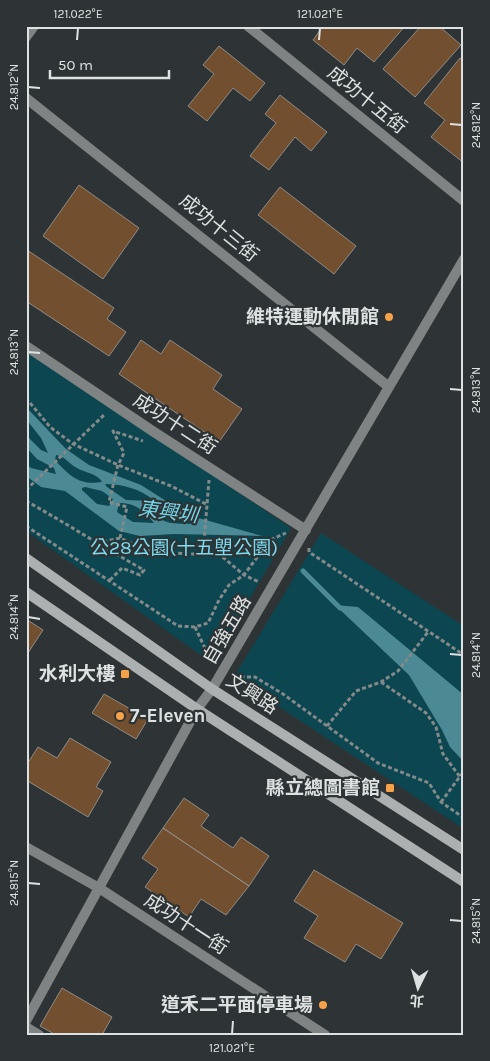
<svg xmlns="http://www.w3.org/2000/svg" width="490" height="1061" viewBox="0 0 490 1061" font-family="Karla,'Noto Sans TC',sans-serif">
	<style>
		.green { fill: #0c4650 }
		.water { fill: #4b8995; fill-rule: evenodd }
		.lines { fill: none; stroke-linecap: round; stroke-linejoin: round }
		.stream { stroke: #4b8995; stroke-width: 5 }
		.building { fill: #724f2e; stroke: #8f8b87 }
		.path { stroke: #848989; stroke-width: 3; stroke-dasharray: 4 2.5; stroke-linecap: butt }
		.street { stroke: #808383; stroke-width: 10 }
		.secondary { stroke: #acb0b1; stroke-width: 10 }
		.ticks { fill: none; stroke: #dde1e1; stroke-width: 2 }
		.poi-dot { fill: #f7a149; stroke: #2e3435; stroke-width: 2 }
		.labels { text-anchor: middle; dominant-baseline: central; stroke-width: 4.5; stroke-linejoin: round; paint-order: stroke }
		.street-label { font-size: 19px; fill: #dde1e1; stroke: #2e3435 }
		.poi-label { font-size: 19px; font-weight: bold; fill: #dde1e1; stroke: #2e3435; text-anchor: end }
		.park-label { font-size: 19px; fill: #7adcf0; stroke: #2e3435 }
		.water-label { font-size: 20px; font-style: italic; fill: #73d6e9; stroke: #2e3435 }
		.neatline { fill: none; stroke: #dde1e1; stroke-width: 2 }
		.ticks-label { font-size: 12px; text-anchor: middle; fill: #dde1e1 }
	</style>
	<rect width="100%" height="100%" fill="#2e3435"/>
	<path class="green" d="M26 350 291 528 212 663 26 531Z
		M321 533 464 626V829L234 677Z"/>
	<path class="water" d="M26 407 66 449 89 465 141 485 188 515 262 536 174 534 140 536 119 531 65 491 41 487 26 476V464L31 468 56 474 54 468 37 459 26 447V435L41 450 48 453 41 438 26 419ZM56 455C65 456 69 464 77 468 85 473 97 473 102 482 79 486 69 475 55 460ZM105 484C124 484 139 489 154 500L152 501 126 500 107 487ZM85 487 102 491 113 499 109 506 97 504 82 490V488ZM119 503C136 503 144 511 154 523L133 522 117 512ZM150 507 162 508 197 522 194 524C172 523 166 526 150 510Z
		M335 605 358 607 464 695V762L450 747 442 730 409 675Z"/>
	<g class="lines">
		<path class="stream" d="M303 571 340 608"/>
	</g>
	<path class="building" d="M323 26H405L374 62 357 48 344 65 313 40Z
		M421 26H439L461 45 415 97 383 69Z
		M219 46 265 83 250 101 233 88 207 121 188 106 214 74 203 65Z
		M460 58 464 61V163L431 137 445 120 424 103Z
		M280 95 327 132 311 151 295 137 269 170 250 156 276 123 265 114Z
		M79 185 139 228 103 279 43 236Z
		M280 187 356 246 334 274 258 215Z
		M27 250 114 308 107 319 126 332 109 356 26 301Z
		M141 340 161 354 170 340 222 375 213 389 242 409 219 442 119 374Z
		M26 619 43 630 26 656Z
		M104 694 148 719 136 739 92 713Z
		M70 738 111 762 96 787 103 791 88 817 26 780V766L38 747 57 758Z
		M184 798 209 815 201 826 233 848 241 837 269 856 249 886 163 828Z
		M163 828 249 886 226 915 201 899 189 917 145 887 158 869 142 858Z
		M314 870 403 923 381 959 356 944 345 962 304 938 318 916 294 901Z
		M62 988 112 1017 102 1035H56L40 1026Z"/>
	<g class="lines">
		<path class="path" d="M26 398 50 427 73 444 118 465 171 486 206 504
			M26 490 105 414
			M26 501C66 523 104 548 144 570L140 575 122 568 109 581
			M26 526 178 626 195 627 208 623 219 600 229 585 244 575 270 540 286 533
			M120 538 127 507 109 502 118 465 124 453 113 431 143 441
			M97 543 120 538 146 550 186 554H219L244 575 259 582
			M309 548V552L464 655
			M203 555 209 480
			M195 627 212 663
			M234 677H255L283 694 378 763 429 783 441 802 464 818
			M381 682 426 713 436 727 443 754 460 777 464 778
			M327 726 356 691 381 682 398 671 428 632
			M441 802 464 771"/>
		<path class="street" d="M248 26 464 201
			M26 37 34 26
			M26 98 389 387
			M26 346 154 432 306 530
			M26 847 99 888 325 1035
			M26 1021 197 709 212 689 464 259
			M26 1027 39 1035"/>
		<path class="secondary" d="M26 558 212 689 464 850
			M26 592 197 709 464 882"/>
	</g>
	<path class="ticks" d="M77 40 78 28M319 40 320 28M28 87 40 88M450 124 462 125M28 352 40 353M450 389 462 390M28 617 40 619M450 654 462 655M28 883 40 884M450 920 462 921M232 1034 233 1021"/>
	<g class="poi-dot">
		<circle cx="389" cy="317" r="5"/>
		<rect x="120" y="669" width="10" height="10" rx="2.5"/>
		<circle cx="120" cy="716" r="5"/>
		<rect x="385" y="783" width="10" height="10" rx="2.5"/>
		<circle cx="323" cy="1005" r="5"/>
	</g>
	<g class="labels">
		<g class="street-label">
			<text transform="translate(367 100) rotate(39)">成功十五街</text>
			<text transform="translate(219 228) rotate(39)">成功十三街</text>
			<text transform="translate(175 424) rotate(33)">成功十二街</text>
			<text transform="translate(227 630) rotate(-60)">自強五路</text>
			<text transform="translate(252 694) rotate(33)">文興路</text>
			<text transform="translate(186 924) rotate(33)">成功十一街</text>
		</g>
		<g class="poi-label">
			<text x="379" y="317">維特運動休閒館</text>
			<text x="115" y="674">水利大樓</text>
			<text x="130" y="716" text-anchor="start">7-Eleven</text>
			<text x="380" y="788">縣立總圖書館</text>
			<text x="313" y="1005">道禾二平面停車場</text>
		</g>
		<g class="park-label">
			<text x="184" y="548">公28公園(十五塱公園)</text>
		</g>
		<g class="water-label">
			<text transform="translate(168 512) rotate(7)">東興圳</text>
		</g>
	</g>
	<rect width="490" height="1061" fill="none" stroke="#2e3435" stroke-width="55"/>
	<g transform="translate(418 988) rotate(185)" stroke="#2e3435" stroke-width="4" paint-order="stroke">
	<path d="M0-4L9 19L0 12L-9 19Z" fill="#dde1e1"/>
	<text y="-8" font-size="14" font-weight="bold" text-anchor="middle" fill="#dde1e1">北</text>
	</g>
	<path d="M50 70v8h119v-8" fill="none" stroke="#dde1e1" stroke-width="2.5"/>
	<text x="58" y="70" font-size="15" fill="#dde1e1" stroke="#2e3435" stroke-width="4" paint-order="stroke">50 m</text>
	<rect x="28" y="28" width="434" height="1006" class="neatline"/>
	<g class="ticks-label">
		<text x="78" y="18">121.022°E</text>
		<text x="320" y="18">121.021°E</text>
		<text transform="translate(14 87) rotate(-90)" y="4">24.812°N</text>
		<text transform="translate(476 125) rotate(-90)" y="4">24.812°N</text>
		<text transform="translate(14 352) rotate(-90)" y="4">24.813°N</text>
		<text transform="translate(476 390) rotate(-90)" y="4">24.813°N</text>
		<text transform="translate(14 617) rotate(-90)" y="4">24.814°N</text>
		<text transform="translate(476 655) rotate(-90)" y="4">24.814°N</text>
		<text transform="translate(14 883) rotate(-90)" y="4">24.815°N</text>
		<text transform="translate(476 921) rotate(-90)" y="4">24.815°N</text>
		<text x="232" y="1052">121.021°E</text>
	</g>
</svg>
